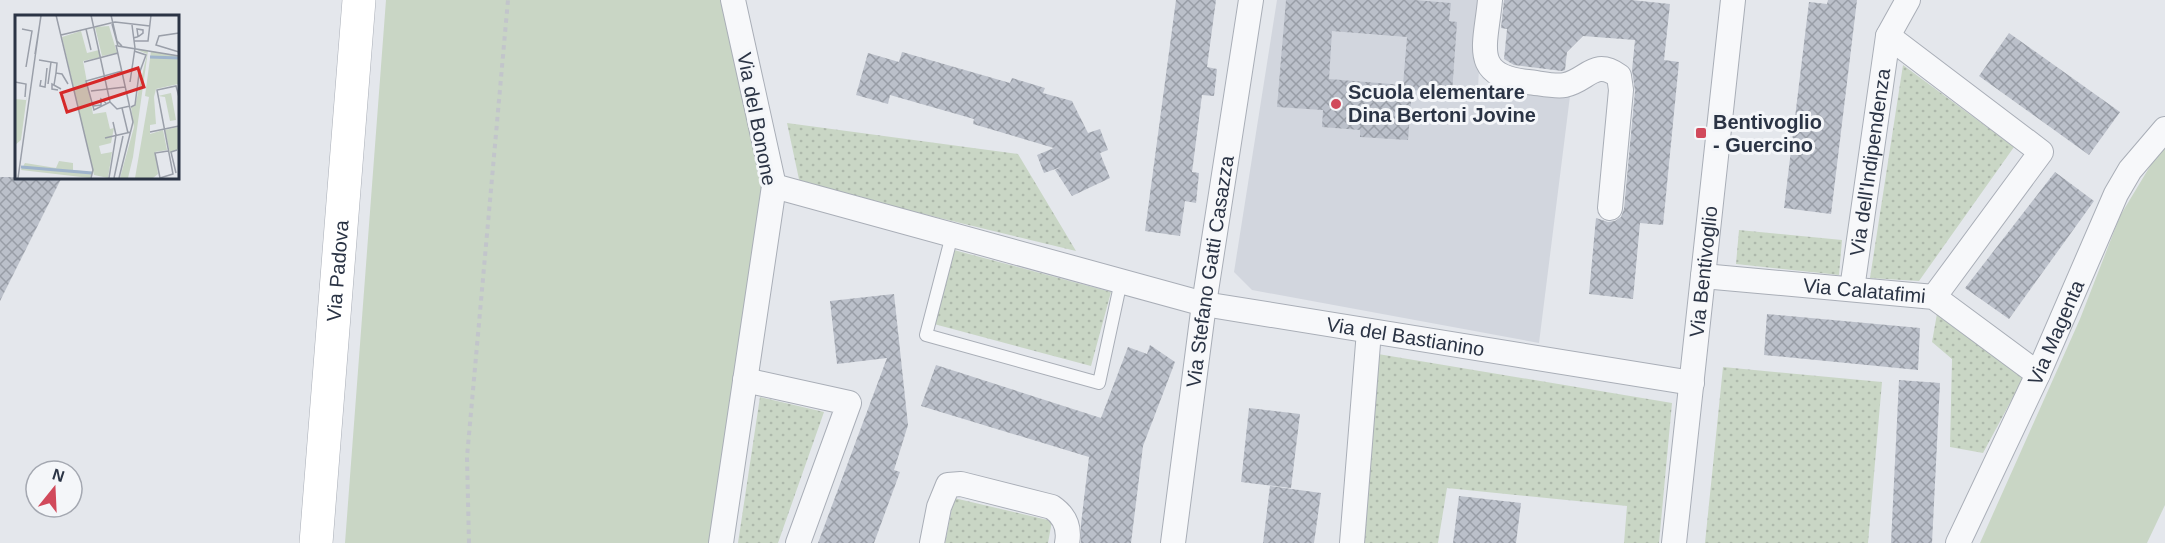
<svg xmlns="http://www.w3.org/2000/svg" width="2165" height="543" viewBox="0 0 2165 543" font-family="Helvetica,sans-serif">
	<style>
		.built { fill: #d2d6de }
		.grass { fill: url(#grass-dots) }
		.park { fill: #c9d6c5 }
		.building { fill: url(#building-cross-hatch); fill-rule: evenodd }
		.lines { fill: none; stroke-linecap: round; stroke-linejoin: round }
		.service-casing { stroke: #a9aeb7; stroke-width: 14 }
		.minor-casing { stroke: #a9aeb7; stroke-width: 26 }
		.secondary-casing { stroke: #a9aeb7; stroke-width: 34 }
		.path { stroke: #c2c5cb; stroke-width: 4; stroke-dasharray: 4.5 4.5; stroke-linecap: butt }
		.service { stroke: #f7f8fa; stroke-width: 12 }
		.minor { stroke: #f7f8fa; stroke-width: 24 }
		.secondary { stroke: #fff; stroke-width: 33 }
		.poi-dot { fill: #d1495b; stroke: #f4f6f9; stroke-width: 2 }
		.labels { text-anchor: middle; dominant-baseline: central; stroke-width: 6; stroke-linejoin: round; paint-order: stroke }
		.poi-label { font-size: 20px; font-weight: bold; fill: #2b3445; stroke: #f4f6f9; text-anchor: start }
		.street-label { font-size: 20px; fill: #2b3445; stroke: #f4f6f9 }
		.inset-river { fill: none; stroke: #9fb4cc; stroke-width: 3 }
		.inset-road { fill: none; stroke: #9a9fa9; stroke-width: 1.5 }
		.view { fill: #d62828; fill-opacity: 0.15; stroke: #d62828; stroke-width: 3 }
		.inset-edge { fill: none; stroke: #2b3445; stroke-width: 3 }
	</style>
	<defs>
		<pattern id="grass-dots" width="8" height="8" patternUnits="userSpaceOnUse" patternTransform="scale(1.5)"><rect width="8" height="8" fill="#c9d6c5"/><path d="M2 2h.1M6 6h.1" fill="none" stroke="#adb8ab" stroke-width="1.8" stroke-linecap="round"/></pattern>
		<pattern id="building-cross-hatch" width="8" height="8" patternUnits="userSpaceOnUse" patternTransform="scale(1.5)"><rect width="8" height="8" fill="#bbc0ca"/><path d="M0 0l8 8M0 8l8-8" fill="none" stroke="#989da6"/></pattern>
	</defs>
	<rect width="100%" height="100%" fill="#e4e7ec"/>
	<path class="built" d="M1277 0H1482L1478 89 1570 96 1539 343 1252 290 1234 272Z"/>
	<path class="grass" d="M1903 65 2014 147 1919 281 1870 278Z
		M787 123 1018 154 1076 251 800 184Z
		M1739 230 1842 240 1839 275 1736 264Z
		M954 250 1111 292 1091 366 934 324Z
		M1938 308 2025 375 1983 453 1950 447 1952 359 1932 342Z
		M1378 354 1672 403 1659 543H1624L1627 506 1447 488 1438 543H1363Z
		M1723 367 1882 382 1868 543H1705Z
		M760 397 824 412 778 543H738Z
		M954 498 1052 521 1048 543H945Z"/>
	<path class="park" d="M386 0H722L767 183 711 543H345Z
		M2165 145V505L2147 543H1980L2080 319 2120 216 2158 153Z"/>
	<path class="building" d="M1176 0H1216L1207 67 1217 69 1214 96 1202 95 1192 172 1199 173 1196 203 1185 201 1180 236 1145 231Z
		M1286 0H1414L1451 3 1449 21 1457 22 1452 93 1412 90 1408 140 1360 137V130L1322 127 1323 110 1277 107ZM1332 31 1407 37 1403 85 1329 79Z
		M1504 0H1631L1670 4 1664 60 1679 62 1663 225 1640 223 1633 299 1589 294 1596 218 1608 222 1615 221 1621 217 1624 209 1635 91 1632 70 1635 40 1583 36 1567 52 1565 70 1562 71 1514 65 1504 59 1507 29 1501 28Z
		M1828 0H1857L1831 214 1784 208 1809 2 1827 4Z
		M2009 33 2120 112 2089 155 1979 76Z
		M902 52 1010 83 1012 78 1045 88 1043 93 1072 101 1088 133 1100 129 1108 150 1100 153 1110 178 1072 196 1055 170 1061 167 1044 173 1037 155 1054 148 973 124 974 119 890 95 888 104 856 95 868 53 899 62Z
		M2055 172 2094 201 2009 319 1965 288Z
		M0 177H62L0 301Z
		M894 294 908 425 894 470 900 472 874 543H818L887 358 837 364 830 301Z
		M1767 314 1920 328 1918 370 1764 355Z
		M1150 345 1175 362 1143 446 1131 543H1081V524L1089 457 921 406 936 365 1101 418 1128 347 1147 354Z
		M1899 380 1940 383 1932 543H1891Z
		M1249 408 1300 414 1291 488 1241 482Z
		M1270 486 1321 493 1314 543H1263Z
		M1459 496 1521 503 1516 543H1453Z"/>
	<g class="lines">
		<defs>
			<path id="service" d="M952 235 926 335 1099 383 1121 281"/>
			<g id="minor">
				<path d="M1490 0C1486 45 1470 76 1528 82 1539 83 1555 87 1565 85 1588 80 1594 58 1619 76L1621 90 1610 208"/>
				<path d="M1888 36 2041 152 1934 297"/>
				<path id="s1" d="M774 186 1204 304 1692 383"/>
				<path id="s2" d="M1703 276 1934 297 2038 374"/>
				<path id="s3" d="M1852 289 1888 36 1908 0"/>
				<path d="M745 380 849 403 798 543"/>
				<path d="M721 543 774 186 733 0"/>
				<path d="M932 543 939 507 948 485 961 484 1052 507C1065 516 1070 528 1067 543"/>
				<path id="s4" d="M1173 543 1204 304 1251 0"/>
				<path d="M1352 543 1369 331"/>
				<path id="s5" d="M1674 543 1733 0"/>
				<path id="s6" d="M1958 543 2038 374 2116 194 2130 170 2165 129"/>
			</g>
			<g id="secondary">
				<path id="s7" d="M316 543 359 0"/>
			</g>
		</defs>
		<use href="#service" class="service-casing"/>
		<use href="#minor" class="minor-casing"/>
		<use href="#secondary" class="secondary-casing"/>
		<path class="path" d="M469 543 467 457 508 0"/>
		<use href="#service" class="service"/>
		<use href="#minor" class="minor"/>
		<use href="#secondary" class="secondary"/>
	</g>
	<g class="poi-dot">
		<circle cx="1336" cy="104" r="6"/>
		<rect x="1695" y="127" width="12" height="12" rx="3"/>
	</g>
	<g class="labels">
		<g class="poi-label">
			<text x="1348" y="92">Scuola elementare<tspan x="1348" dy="23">Dina Bertoni Jovine</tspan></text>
			<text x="1713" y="122">Bentivoglio<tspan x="1713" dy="23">- Guercino</tspan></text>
		</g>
		<g class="street-label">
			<text transform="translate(757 119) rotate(79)">Via del Bonone</text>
			<text stroke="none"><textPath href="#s3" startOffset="128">Via dell'Indipendenza</textPath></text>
			<text stroke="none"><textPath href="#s4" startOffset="274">Via Stefano Gatti Casazza</textPath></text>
			<text stroke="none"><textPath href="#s5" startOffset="273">Via Bentivoglio</textPath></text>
			<text stroke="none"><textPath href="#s7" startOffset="273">Via Padova</textPath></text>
			<text stroke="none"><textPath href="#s2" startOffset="162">Via Calatafimi</textPath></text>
			<text stroke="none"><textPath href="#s6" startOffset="232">Via Magenta</textPath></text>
			<text stroke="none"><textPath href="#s1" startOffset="650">Via del Bastianino</textPath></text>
		</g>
	</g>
	<g transform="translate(15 15)">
		<rect width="164" height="164" fill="#e4e7ec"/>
		<path d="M136 36 163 41V69L141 74 139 82 141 109 135 110V119L148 115 152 135 140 137 143 159 138 163H120L134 82 130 81ZM12 80 6 125 0 130V84L11 85ZM163 112 164 134 155 138 150 115Z" fill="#c9d6c5"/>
		<path d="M94 11 102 38 87 41 80 12ZM66 16 72 38 84 35 86 42 68 46 78 99 91 97 95 114 99 113 96 128 84 131 86 139 97 137 93 163 79 160 47 22ZM120 34 133 36 118 142 113 163H105L119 112 116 92 120 91 132 39ZM156 78 161 105 155 106 150 82 143 81ZM44 146 58 148V155L77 157 75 163 6 155 10 148 41 153Z" fill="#c9d6c5"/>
		<path class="inset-river" d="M135 42 164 43M6 152 77 158"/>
		<path class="inset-road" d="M41 0 78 155 76 163M76 0 95 87M96 0 102 26 107 31M97 9 103 31 164 41M7 14 17 16 11 52M71 14 76 35M164 18 144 21 141 30 164 37M46 20 100 7 135 11M118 23 122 22 124 21 128 18V15L122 14 123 21M119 26H133L136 0M101 30 118 107 104 163M20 39 26 1M24 45 42 48 41 58M69 47 103 38M26 65 25 71 30 72 32 53M0 67 11 69 10 82M115 67 120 33 117 10M33 69 36 47M39 70 41 58 47 59 53 69M43 75 37 74V69L46 74M76 76 110 72M95 87 79 95 71 66 107 56M95 87 102 94 115 91M78 91 86 90V84L91 88M116 92 120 90 124 59 131 40 119 36M107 93 113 118M135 117 164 111M90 123 116 117M153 136 140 138 145 163 158 159 142 75 161 71 164 82M161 158 156 137 162 135M3 163 26 0M94 163 101 120 98 107M99 163 108 121"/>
		<path class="view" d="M123 53 129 72 52 97 46 78Z"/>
		<rect width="164" height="164" class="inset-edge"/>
	</g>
	<g transform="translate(54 489) rotate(18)"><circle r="28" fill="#f4f6f9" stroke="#a4a8b1" stroke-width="1.5"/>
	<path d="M0-4.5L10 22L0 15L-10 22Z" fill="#d1495b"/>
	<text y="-9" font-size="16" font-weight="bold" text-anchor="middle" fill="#2b3445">N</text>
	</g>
</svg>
